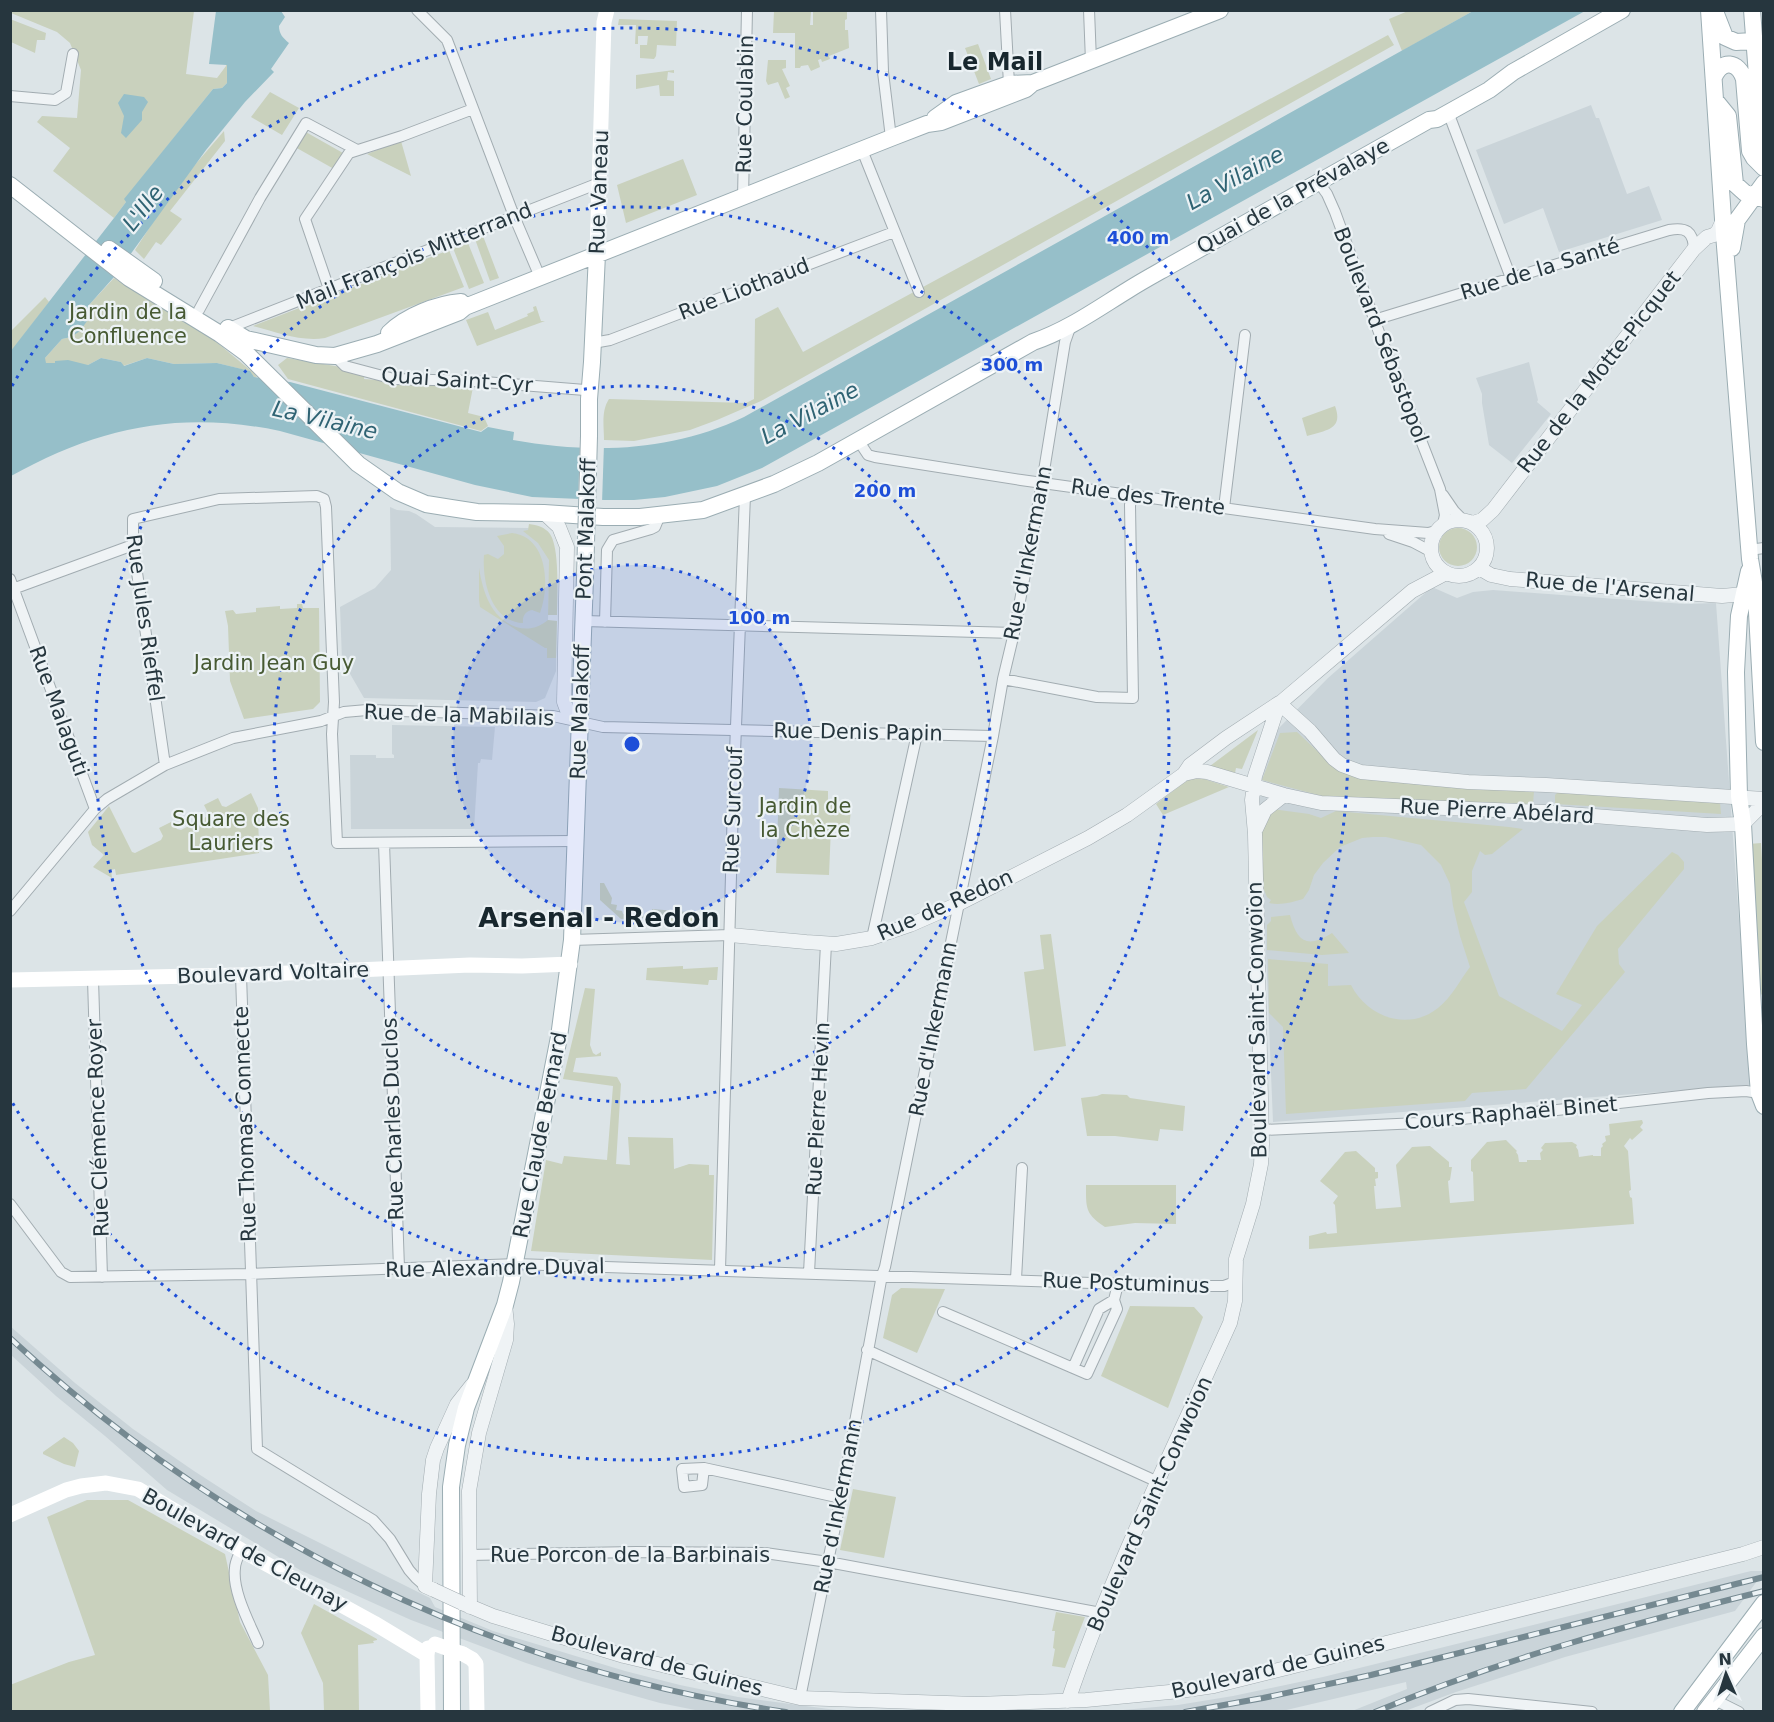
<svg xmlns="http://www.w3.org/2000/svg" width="1774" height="1722" viewBox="0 0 1774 1722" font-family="'DejaVu Sans',sans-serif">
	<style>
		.built { fill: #cad4d9 }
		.green { fill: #c9d1bd }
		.water { fill: #96bfc9 }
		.pier { fill: #dce4e7 }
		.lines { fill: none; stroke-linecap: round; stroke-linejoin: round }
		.minor-casing { stroke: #a2acb1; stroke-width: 12 }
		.tertiary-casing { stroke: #a2acb1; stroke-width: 15 }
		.primary-casing { stroke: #9badb3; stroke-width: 18 }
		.minor { stroke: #eff3f5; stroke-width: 10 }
		.tertiary { stroke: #eff3f5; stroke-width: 14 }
		.secondary { stroke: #fff; stroke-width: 15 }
		.primary { stroke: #fff; stroke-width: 16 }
		.rail-casing { stroke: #758991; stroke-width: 6 }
		.rail { stroke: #ecf2f5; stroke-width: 4; stroke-dasharray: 11; stroke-linecap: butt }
		.tertiary-bridge-casing { stroke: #a2acb1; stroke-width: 15; stroke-linecap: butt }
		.primary-bridge-casing { stroke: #9badb3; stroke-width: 18; stroke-linecap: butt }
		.tertiary-bridge { stroke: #eff3f5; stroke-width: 14 }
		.secondary-bridge { stroke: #fff; stroke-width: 15 }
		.primary-bridge { stroke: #fff; stroke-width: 16 }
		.ring { fill: none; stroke: #1d4ed8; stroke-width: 3; stroke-dasharray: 3 6 }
		.labels { text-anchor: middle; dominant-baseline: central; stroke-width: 4.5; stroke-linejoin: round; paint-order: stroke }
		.street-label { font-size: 21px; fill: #26363e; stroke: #ecf2f5 }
		.park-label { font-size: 21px; fill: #475a33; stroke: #ecf2f5 }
		.water-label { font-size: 22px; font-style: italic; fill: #2f6373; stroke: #ecf2f5 }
		.quarter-label { font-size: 24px; font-weight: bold; fill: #18272e; stroke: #ecf2f5 }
		.district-label { font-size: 27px; font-weight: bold; fill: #18272e; stroke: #ecf2f5 }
		.centre { fill: #1d4ed8; stroke: #ecf2f5; stroke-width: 3 }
		.ring-label { font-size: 18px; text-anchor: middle; font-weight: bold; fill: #1d4ed8; stroke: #ecf2f5; stroke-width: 4.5; stroke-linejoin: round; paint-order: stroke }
	</style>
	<rect width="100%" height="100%" fill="#dce4e7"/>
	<path class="built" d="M1591 105 1596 118H1599L1627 194 1649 186 1662 220 1559 252 1543 208 1504 224 1476 150Z
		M1529 362 1538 400 1537 402 1551 414 1512 463 1489 445 1482 403V394L1476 378Z
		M390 507 397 510 409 511 416 514 435 527 528 528 550 543 547 657 556 658V671L545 698 536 702 364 698 342 660 340 607 375 588 391 570Z
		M1432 587 1457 598 1473 592 1493 590 1685 604 1716 603 1751 1085 1273 1122 1259 781 1276 731 1328 678Z
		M392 725 495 727 492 760 481 759 480 763H478L474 829H351L350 755H376V758H394V755L392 754Z
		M10 1326 75 1383 133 1429 194 1471 256 1511 430 1598 435 1607 493 1631 625 1671 680 1685 738 1697 844 1711 705 1712 660 1703 581 1681 526 1663 411 1620 300 1570 167 1490 105 1436 56 1396 11 1355Z
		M1751 1571H1763V1573L1735 1611 1565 1657 1456 1692 1405 1711H1352L1407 1689 1406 1682 1282 1711H1112L1178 1705 1233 1696 1323 1677Z"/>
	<path class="green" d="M10 11H194L186 74 217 78 226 66V63L228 65 227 83 222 88 213 89 125 199 126 202 114 218 53 171 70 148 37 122 42 116 77 118 81 70 70 43 57 32 11 13Z
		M803 11V12H811L810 25H813V11H847V19L845 20V30H848L849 48 829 56 830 59 822 62 821 59 818 60 820 67 811 71 808 65 801 66 800 68H795V33H773L774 11H758Z
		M1408 11H1473L1402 51 1389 19Z
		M10 19 46 33 45 40H37L35 53 11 42Z
		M619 19 677 21 676 46 657 45 656 56 654 59 640 58V45H647L648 36H638V44H635L636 25H618Z
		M1388 35 1394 45 761 401 717 420 690 430 634 441 604 440C604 427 601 411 609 399L746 403 754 399 755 319 778 307 803 352Z
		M978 44 991 79 979 84 965 48Z
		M768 60H786V68L782 69 790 86 786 88 790 97 785 99 778 82 768 85 766 81Z
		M674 70V73L668 72 667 80 674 81V96H660L659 85 636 89V75Z
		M270 92 299 108 282 135 251 117Z
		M224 131 225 141 170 211 182 219 161 245 156 242 144 259 135 250 175 188Z
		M304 131 343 153 334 169 295 147Z
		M401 141 411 176 367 154Z
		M683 159 697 195 626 223 617 185Z
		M483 236 499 278 490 281 475 239Z
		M468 243 484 283 469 289 453 248Z
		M449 250 464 287 325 338C301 342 276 332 253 326Z
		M114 278 123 284 128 278 202 330 250 370H252L257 377H254L249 371 217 363 174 364 147 358 123 366 121 362 101 358 88 365 45 363V358L62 339 71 337 89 305Z
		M45 297 49 302 11 352V331Z
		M536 306 541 321H545L477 346 466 320 488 312 495 330 528 316 527 314 534 311 533 307Z
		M287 358 365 371 364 379 473 387 468 413 484 417 488 426 481 431 288 379 278 365Z
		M1335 406C1344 430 1325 430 1307 436L1302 418Z
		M529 524C537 525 545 527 550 534 560 549 557 596 557 615H548L549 560 538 543 523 531 528 530Z
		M1439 547a19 19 0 1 1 38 0a19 19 0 1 1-38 0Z
		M512 533C548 537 550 586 540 613L532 610C526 611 522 616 523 623 491 622 482 581 484 555L488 554 498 559 504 554V546L497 536Z
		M479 568C481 580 484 593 490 604 501 625 527 638 548 620L557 621 556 658H547V648H545L480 607 479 600Z
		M297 604H302L303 608H319L320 702 313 709 244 719 230 681 228 626 225 611 233 610 236 614 256 612V608L280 606V609L297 608Z
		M1258 730 1242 769 1236 768 1235 773 1210 766Z
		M1297 732 1330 763 1357 777 1462 788 1534 791 1533 804 1337 800 1262 780 1280 733Z
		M1198 777 1229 787 1163 815 1156 804 1190 778Z
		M779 788 828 791V801H837V808L851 810 849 829 831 827 829 875 776 873Z
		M1558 792 1720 802 1721 814 1555 804V795Z
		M251 793 258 808 259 853 116 875 115 869 111 870 112 878 93 867 104 855 92 845 88 832 109 806 132 852 135 853 161 840 163 836 159 828 173 821 177 829 181 830 206 817 208 813 204 805 218 798 222 806 226 807Z
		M1272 809 1309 814 1321 818 1336 811 1509 827 1523 829 1492 854 1485 855 1480 851 1472 871V892L1464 902 1499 996 1562 1031 1582 1005 1556 994 1597 926 1672 852 1678 855 1684 862V869L1618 949 1619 964 1625 972 1526 1089 1472 1093 1465 1101 1286 1114 1283 1027 1269 1013 1268 959 1328 964V986L1351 985C1367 1017 1408 1032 1438 1008 1452 997 1460 980 1470 967L1460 936 1453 906 1450 884 1441 865 1421 845 1386 837H1373L1362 838 1340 847 1323 863 1314 875 1309 890 1303 899C1292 902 1280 906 1269 903L1271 900 1267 897 1262 885 1261 832Z
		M1761 843 1763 877 1764 994 1759 995 1749 844Z
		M600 883H604L612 898 611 904 617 905 616 910 622 911 623 914 644 916V918L621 919 600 900Z
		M652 909 700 913 701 921 668 922 667 918 652 919Z
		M1290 915C1297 942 1307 949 1332 933L1349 953 1322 955 1267 950V925L1271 921V917Z
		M1051 934 1066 1046 1034 1051 1024 972 1044 969 1040 935Z
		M683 966V969L718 967 717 980H709L708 985 646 980 647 968Z
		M585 988 595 989 590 1045 593 1053 596 1055 601 1052V1056L576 1058 573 1072 617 1077 621 1084 616 1164 630 1165 628 1137 673 1138 674 1169 689 1164 709 1165V1175H714L712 1260 531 1251 546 1160 562 1164 564 1156 607 1160 613 1086 563 1079Z
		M1102 1094 1127 1095 1130 1098 1185 1106 1183 1131 1160 1129 1158 1141 1115 1136H1087L1081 1098 1097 1096Z
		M1642 1120 1643 1123 1640 1127 1643 1130 1632 1140 1630 1138 1624 1146 1628 1151 1631 1190 1629 1191 1630 1197 1632 1198 1634 1224 1309 1249V1236L1326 1232 1327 1234 1337 1233 1335 1205 1333 1203 1338 1196 1320 1181 1345 1152 1356 1151 1375 1168V1172H1378V1178L1375 1179 1376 1186H1374L1376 1209 1401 1207 1396 1165 1412 1147 1430 1146 1449 1162V1167H1452L1450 1180 1448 1181 1450 1203 1474 1201 1473 1172 1471 1171V1160L1487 1142 1506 1140 1517 1151 1516 1152 1518 1155 1519 1162H1527V1160H1541L1540 1153 1543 1150 1541 1148 1545 1143 1572 1142 1577 1145 1576 1147 1578 1150 1579 1157 1593 1155V1156H1601V1148L1603 1146 1602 1144 1606 1141 1605 1136 1610 1135 1609 1124Z
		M1086 1185H1176V1224L1135 1223 1105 1227C1085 1214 1086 1208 1086 1185Z
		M901 1288 945 1289 917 1353 883 1338 892 1295Z
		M1130 1306 1194 1307 1203 1317 1168 1408 1101 1376Z
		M64 1437 73 1443 79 1451 75 1467 64 1464 43 1454V1452Z
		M853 1489 896 1497 884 1558 840 1550Z
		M87 1500H128L225 1554 240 1622 268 1675 270 1711H11L10 1685 69 1662 95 1655 47 1517Z
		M314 1604 377 1639V1640L373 1641 374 1643 358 1645 359 1711H324L323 1683 301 1633Z
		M1056 1612 1085 1617 1065 1668 1052 1666 1055 1649 1053 1648 1055 1631H1052Z"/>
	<path class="water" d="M216 11H281L285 17 279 26C279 34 283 38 289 43L271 69 274 72 245 102 206 150 114 277 89 305 92 308V314L80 331 71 337 62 339 45 358 46 363H55V361L68 360 88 365 101 358 121 362 124 366 147 358 174 364 217 363 250 371 254 377 290 382 481 432 488 427 514 432 513 440C592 454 671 452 744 417L1473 11H1585L762 468 717 486 665 497 634 500H604L532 497 475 485 280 431C180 410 99 427 11 476L10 352 114 218 126 202 124 199 213 89 222 88 227 83V65L209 64Z
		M124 94 144 97 148 102 142 112V120L126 138 121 133 124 116 118 103Z"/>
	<path class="pier" d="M580 444H604L602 503 578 502Z"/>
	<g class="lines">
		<defs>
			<path id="minor" d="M417 10 447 40 514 216 540 277
				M881 10 883 72 891 138
				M1005 10 1009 84
				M1089 10 1091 61
				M10 96 55 100 66 93 73 54
				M1448 112 1511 278
				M862 150 919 292
				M1319 183 1327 194 1335 212 1380 335 1440 489 1445 515 1443 524
				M743 197 747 10
				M329 289 305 219 349 153 402 136 473 109
				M199 310 260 198 306 123 357 150
				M1374 320 1669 230C1686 227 1693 231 1694 249
				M229 328 599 183
				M593 343 610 340 894 232
				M335 356 345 366 394 379 472 381 585 390
				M858 440 868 455 875 457 1021 480 1375 529 1428 533 1436 531
				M1443 495 1454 511 1463 520
				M1224 508 1245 335
				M1389 534 1413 542 1430 551
				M1749 550 1764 548
				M10 579 95 809
				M10 590 133 545
				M584 621 1014 633
				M605 622 607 550 613 540 651 529 655 527 660 515
				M1003 679 1097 697 1133 698 1130 505 1133 495
				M165 765 133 545V519L219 499 317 496 324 499 326 507 334 702 332 734 337 843 575 841
				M384 843 399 1268
				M10 911 95 809 107 799 165 765 233 738 321 721 344 712 367 710 553 716 603 727 993 736
				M872 938 917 734
				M572 940 730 935
				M241 975 257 1449 373 1520 390 1539 409 1570 416 1578 425 1586
				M93 979 102 1277
				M1262 1130 1419 1123 1557 1110 1708 1093 1746 1091 1759 1093
				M10 1204 61 1272 70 1277 250 1274 515 1264 1183 1286H1224L1235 1282
				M720 1270 733 804 745 495
				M809 1273 826 944
				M1016 1279 1022 1168
				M943 1312 1087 1374 1117 1309 1114 1300 1118 1284
				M867 1350 1158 1482
				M1073 1368 1099 1309 1114 1300
				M704 1468 702 1485 684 1487 682 1469 704 1468 841 1498
				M241 1550C239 1555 235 1562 235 1568 232 1591 249 1622 258 1643
				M468 1555 636 1552 765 1553 828 1562 1101 1613
				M800 1698 841 1498 882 1275 885 1267 993 736 1003 679 1014 633 1042 483 1065 342 1071 325
				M1713 1699 1739 1712
				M1430 1712 1455 1700 1468 1699 1592 1712"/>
			<path id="tertiary" d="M544 513 559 527 567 547 564 702 567 710 576 715 580 722
				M1431 548a28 28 0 1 1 56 0a28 28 0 1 1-56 0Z
				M1473 523 1482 520 1493 510 1694 249 1707 237 1714 235 1718 231 1723 220
				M1479 568 1491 575 1510 579 1722 596 1744 594
				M1279 703 1310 731 1334 759 1342 765 1361 772 1468 782 1546 785 1764 799
				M1273 709 1412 591 1446 573
				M1184 774 1197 771 1207 772 1284 795 1321 803 1544 812 1707 825 1743 824 1764 803
				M1256 829 1265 810 1284 795
				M730 935 806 942 836 944 872 938 910 925 958 904 1088 838 1127 815 1184 774 1190 765 1226 738 1279 703
				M434 1590 425 1586 429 1494 433 1460 437 1448 457 1404 472 1385
				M462 1603 493 1616 624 1656 800 1698 976 1704 1086 1700 1180 1691 1214 1686 1743 1554 1764 1547
				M470 1607 469 1491 479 1433 506 1340 507 1324 505 1305
				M1068 1701C1112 1571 1174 1448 1230 1323L1235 1301 1236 1259 1253 1204 1261 1164 1262 1144 1255 834 1252 800 1255 776 1279 703"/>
			<path id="primary" d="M1709 10 1724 234 1750 559 1756 594 1764 742
				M1752 10 1764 167
				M1716 14 1725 37 1736 42 1753 41
				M1714 77C1722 59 1738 61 1744 79L1750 151 1754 158 1764 168
				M1715 100 1728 116 1735 184 1745 193 1764 199
				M935 118 956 103 978 95 1009 84 1033 83 1220 10
				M10 185 129 278 220 334 246 353 358 464 398 492 426 504 451 508 477 512 544 513 603 517H640L703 510 774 484 818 463 1033 342C1068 330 1097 309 1128 290 1142 281 1157 273 1171 265 1257 216 1343 169 1429 120L1437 119 1489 90 1513 72 1622 10
				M1732 248 1737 220 1764 183
				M109 249 154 281
				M228 328 246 339 316 355 335 356 377 344 459 312 465 307 891 138 927 124 941 122 1026 89 1033 83
				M389 333C406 316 437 304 461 302L465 307
				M589 436V399L592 362 597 254
				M1749 571 1739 616 1736 672 1739 796 1743 824 1755 1044 1759 1093 1764 1106
				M452 1712 451 1487 457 1445 466 1408 505 1305 511 1282 559 1037 572 940 585 578
				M1682 1712 1764 1603
				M1705 1712 1764 1636"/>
		</defs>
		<use href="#minor" class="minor-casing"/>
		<use href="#tertiary" class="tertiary-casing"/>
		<use href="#primary" class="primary-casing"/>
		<use href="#minor" class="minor"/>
		<use href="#tertiary" class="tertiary"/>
		<path class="secondary" d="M597 254 604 22 607 10
			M10 980 241 975 470 965 522 966 570 964
			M10 1515 66 1490 81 1486 106 1483 138 1489 241 1550 374 1623 427 1655
			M463 1654 472 1659 476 1664 477 1712
			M428 1712 427 1655 428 1648"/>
		<use href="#primary" class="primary"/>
		<defs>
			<path id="rail" d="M10 1338C227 1539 494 1669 786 1712
				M1185 1712 1263 1698 1371 1675 1764 1577
				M1375 1712C1501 1659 1632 1624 1764 1591"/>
		</defs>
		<use href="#rail" class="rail-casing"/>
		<use href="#rail" class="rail"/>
		<defs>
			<path id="tertiary-bridge" d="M434 1590 462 1603"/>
			<path id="primary-bridge" d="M585 578 589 436"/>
		</defs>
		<use href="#tertiary-bridge" class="tertiary-bridge-casing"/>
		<use href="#primary-bridge" class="primary-bridge-casing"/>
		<use href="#tertiary-bridge" class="tertiary-bridge"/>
		<path class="secondary-bridge" d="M435 1644 463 1654"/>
		<use href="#primary-bridge" class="primary-bridge"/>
	</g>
	<circle cx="632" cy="744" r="179" fill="#1d4ed8" fill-opacity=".12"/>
	<g class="ring">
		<circle cx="632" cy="744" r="179"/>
		<circle cx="632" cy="744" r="358"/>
		<circle cx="632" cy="744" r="537"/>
		<path d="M12 386A716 716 0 1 1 12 1102"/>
	</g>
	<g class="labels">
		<g class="street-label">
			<text transform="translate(745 104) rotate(-89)">Rue Coulabin</text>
			<text transform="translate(599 192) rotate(-88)">Rue Vaneau</text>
			<text transform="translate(1293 196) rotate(-29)">Quai de la Prévalaye</text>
			<text transform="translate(414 256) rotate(-22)">Mail François Mitterrand</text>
			<text transform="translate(1540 269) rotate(-17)">Rue de la Santé</text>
			<text transform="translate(744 289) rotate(-21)">Rue Liothaud</text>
			<text transform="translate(1381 335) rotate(69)">Boulevard Sébastopol</text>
			<text transform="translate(1599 372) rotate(-52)">Rue de la Motte-Picquet</text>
			<text transform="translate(457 380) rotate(4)">Quai Saint-Cyr</text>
			<text transform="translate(1148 497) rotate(8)">Rue des Trente</text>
			<text transform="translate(586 529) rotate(-88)">Pont Malakoff</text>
			<text transform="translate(1028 553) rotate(-79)">Rue d'Inkermann</text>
			<text transform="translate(1610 587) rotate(5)">Rue de l'Arsenal</text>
			<text transform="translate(145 618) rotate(82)">Rue Jules Rieffel</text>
			<text transform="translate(59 711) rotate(70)">Rue Malaguti</text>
			<text transform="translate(580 712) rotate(-88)">Rue Malakoff</text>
			<text transform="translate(459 715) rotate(2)">Rue de la Mabilais</text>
			<text transform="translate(858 732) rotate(1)">Rue Denis Papin</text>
			<text transform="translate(733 810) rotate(-88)">Rue Surcouf</text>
			<text transform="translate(1497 811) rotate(3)">Rue Pierre Abélard</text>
			<text transform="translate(945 905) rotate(-24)">Rue de Redon</text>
			<text transform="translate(273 973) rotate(-2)">Boulevard Voltaire</text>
			<text transform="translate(1257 1020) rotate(-91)">Boulevard Saint-Conwoïon</text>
			<text transform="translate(933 1029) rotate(-79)">Rue d'Inkermann</text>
			<text transform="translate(818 1109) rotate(-87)">Rue Pierre Hevin</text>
			<text transform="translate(1511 1113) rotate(-5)">Cours Raphaël Binet</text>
			<text transform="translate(393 1119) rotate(-92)">Rue Charles Duclos</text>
			<text transform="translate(245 1124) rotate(-92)">Rue Thomas Connecte</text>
			<text transform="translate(98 1128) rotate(-92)">Rue Clémence Royer</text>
			<text transform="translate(540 1135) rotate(-79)">Rue Claude Bernard</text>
			<text transform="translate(495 1268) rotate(-1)">Rue Alexandre Duval</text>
			<text transform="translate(1126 1283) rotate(2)">Rue Postuminus</text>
			<text transform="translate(1150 1504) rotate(-66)">Boulevard Saint-Conwoïon</text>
			<text transform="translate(838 1506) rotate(-79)">Rue d'Inkermann</text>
			<text transform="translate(245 1550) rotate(29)">Boulevard de Cleunay</text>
			<text x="630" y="1555">Rue Porcon de la Barbinais</text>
			<text transform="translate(657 1661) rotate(15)">Boulevard de Guines</text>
			<text transform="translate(1278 1667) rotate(-13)">Boulevard de Guines</text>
		</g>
		<g class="park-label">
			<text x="128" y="312">Jardin de la<tspan x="128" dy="24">Confluence</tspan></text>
			<text x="274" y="663">Jardin Jean Guy</text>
			<text x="805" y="806">Jardin de<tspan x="805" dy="24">la Chèze</tspan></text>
			<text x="231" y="819">Square des<tspan x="231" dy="24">Lauriers</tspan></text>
		</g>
		<g class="water-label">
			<text transform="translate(1235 178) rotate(-29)">La Vilaine</text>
			<text transform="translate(143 208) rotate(-52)">L'Ille</text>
			<text transform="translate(810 413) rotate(-28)">La Vilaine</text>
			<text transform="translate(325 420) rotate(13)">La Vilaine</text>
		</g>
		<g class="quarter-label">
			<text x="995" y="62">Le Mail</text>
		</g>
		<g class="district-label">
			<text x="599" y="917">Arsenal - Redon</text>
		</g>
	</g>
	<circle cx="632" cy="744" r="9" class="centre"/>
	<g class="ring-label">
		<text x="1138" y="244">400 m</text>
		<text x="1012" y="371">300 m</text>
		<text x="885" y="497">200 m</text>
		<text x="759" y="624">100 m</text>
	</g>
	<rect width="1774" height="1722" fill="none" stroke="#26363e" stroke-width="24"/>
	<g transform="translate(1726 1674) rotate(357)" stroke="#ecf2f5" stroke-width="4.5" paint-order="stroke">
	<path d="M0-4.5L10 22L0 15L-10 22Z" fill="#26363e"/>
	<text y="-9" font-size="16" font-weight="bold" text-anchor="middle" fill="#26363e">N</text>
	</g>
</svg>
